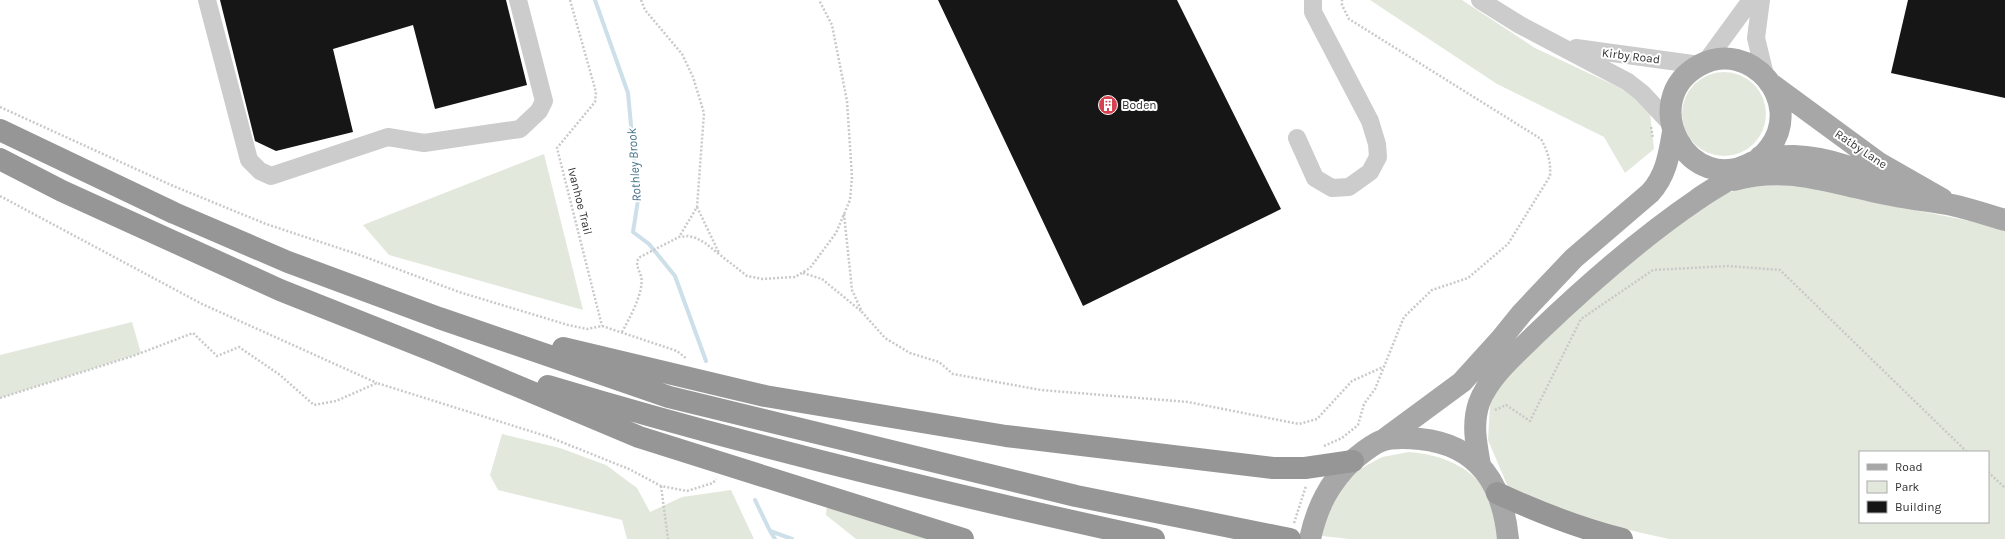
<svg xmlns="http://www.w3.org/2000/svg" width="2005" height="539" viewBox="0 0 2005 539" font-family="Karla,sans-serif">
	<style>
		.green { fill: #e3e8dc; fill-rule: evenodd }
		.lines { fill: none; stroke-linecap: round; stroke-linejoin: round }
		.stream { stroke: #cddfe9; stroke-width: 4 }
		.building { fill: #161616 }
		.path { stroke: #c9c9c9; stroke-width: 2.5; stroke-dasharray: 2 2; stroke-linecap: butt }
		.minor { stroke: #ccc; stroke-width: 18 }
		.major { stroke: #a7a7a7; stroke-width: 22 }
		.highway { stroke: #969696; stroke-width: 22 }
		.labels { text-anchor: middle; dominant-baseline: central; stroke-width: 4; stroke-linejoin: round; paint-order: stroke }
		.street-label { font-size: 12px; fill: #2f2f2f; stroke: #fff }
		.poi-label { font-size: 12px; fill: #2f2f2f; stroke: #fff; text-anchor: start }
		.water-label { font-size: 13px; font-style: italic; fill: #44708a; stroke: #fff }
	</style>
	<rect width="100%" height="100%" fill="#fff"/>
	<path class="green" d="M1370 0H1462L1535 48 1616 86 1649 104 1654 149 1625 173 1604 137 1497 84Z
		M1682 114a42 42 0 1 1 84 0a42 42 0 1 1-84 0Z
		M544 154 583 310 389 255 363 225Z
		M1772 182 1814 184 1910 209 2005 228V539H1669L1557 514 1508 487 1488 440 1490 406 1497 388 1546 330 1705 200 1746 187ZM1860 452H1988V522H1860Z
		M132 322 141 353 0 398V355Z
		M502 434 560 448 606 465 637 488 650 512 682 497 731 490 754 539H627L622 520 498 490 490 475Z
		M1409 452C1439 454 1476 467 1488 497 1494 510 1496 525 1500 539H1349L1322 536 1327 513 1332 500 1358 470 1382 457Z
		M827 503 931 539H856L826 515Z"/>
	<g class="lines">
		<path class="stream" d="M595 0 628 93 638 200 633 232 649 244 675 276 706 361
			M755 500 770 531 792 539
			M770 531 775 539"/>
	</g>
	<path class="building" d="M220 0H506L527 85 435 109 413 25 333 49 353 132 276 151 255 141Z
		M938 0H1177L1281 209 1083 306Z
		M1908 0H2005V98L1891 73Z"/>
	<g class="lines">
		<path class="path" d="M570 0 596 92 595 102 557 148 602 326
			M641 0 645 10 682 54 693 77 704 113 697 207 679 237
			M0 107 171 185 266 224 357 254 459 292 568 325 587 329 602 326 677 351 687 359
			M1651 127 1653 138
			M0 196 202 304 377 383
			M697 207 719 253
			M844 214 852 290 862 312 885 338 910 353 939 362 953 374 1041 390 1188 402 1299 424 1317 419 1352 381 1383 367
			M803 273 822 279 861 311
			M622 332C629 319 645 291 641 276 639 270 637 268 637 261L640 257 679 237 688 236 696 238 705 243 747 276 763 279 795 277 810 268 836 233 850 200 852 177 847 101 832 25 819 0
			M0 398 133 356 193 333 217 356 239 347 280 375 314 405 336 401 377 383 549 437 629 469 661 486 687 491 713 483 716 479
			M1495 410 1506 405 1530 421 1581 319 1653 270 1728 266 1780 270 1967 452
			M1324 446 1342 438 1358 425 1364 404 1375 389 1404 317 1432 290 1468 278 1508 244 1550 176C1551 162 1548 152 1541 139L1349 19 1342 5V0
			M1988 472 2005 488
			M661 486 668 539
			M1294 523 1306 486"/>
		<path class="minor" d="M207 0 249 160 260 171 271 176 388 137 424 143 520 129 539 111 544 101 518 0
			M1480 0 1520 25 1628 82 1642 93 1671 124
			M1761 0 1756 38 1765 75
			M1576 48 1700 65
			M1705 63 1751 0
			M1297 138 1315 178 1332 188 1349 187 1370 172 1378 157 1377 144 1370 121 1313 12V0"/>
		<path class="major" d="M1774 86 1879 163 1942 199
			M1760 157C1771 157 1783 156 1794 156 1829 157 1863 171 1894 186
			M1734 180C1783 166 1821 180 1868 190 1896 197 1924 200 1952 205 1970 209 1988 215 2005 220
			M1382 441 1462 382 1501 339 1522 313 1574 258 1650 193C1666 176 1669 155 1673 132
			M1480 465C1476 443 1472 424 1479 403 1489 376 1516 354 1536 334 1587 285 1639 239 1698 199 1720 183 1754 169 1770 147 1804 101 1750 38 1700 65 1635 100 1689 199 1753 162
			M1310 539C1317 507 1329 483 1353 460 1362 453 1371 445 1381 441 1392 437 1409 438 1420 439 1479 445 1503 485 1508 539"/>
		<path class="highway" d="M0 130 174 213 288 262 439 318 669 397 1076 496 1290 539
			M0 159 62 191 280 290 436 352 639 437 963 539
			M563 348 765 396 1006 436 1273 468H1305L1353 461
			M548 386C748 446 950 495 1154 539
			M1497 493C1538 512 1579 528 1622 539"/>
	</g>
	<defs>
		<symbol id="building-disc" viewBox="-11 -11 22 22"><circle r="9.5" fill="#d54350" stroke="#fff"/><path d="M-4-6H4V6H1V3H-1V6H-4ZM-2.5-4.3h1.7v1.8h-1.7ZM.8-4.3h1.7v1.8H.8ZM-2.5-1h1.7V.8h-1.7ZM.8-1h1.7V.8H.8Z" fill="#fff"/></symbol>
	</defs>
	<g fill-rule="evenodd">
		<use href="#building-disc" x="1097" y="94" width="22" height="22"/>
	</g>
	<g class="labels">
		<g class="street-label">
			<text transform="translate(1631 56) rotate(7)">Kirby Road</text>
			<text transform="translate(1861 149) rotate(34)">Ratby Lane</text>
			<text transform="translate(580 201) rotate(76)">Ivanhoe Trail</text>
		</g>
		<g class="poi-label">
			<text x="1122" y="105">Boden</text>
		</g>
		<g class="water-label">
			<text transform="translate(634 165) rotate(-94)">Rothley Brook</text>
		</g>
	</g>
	<rect x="1859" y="451" width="130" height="72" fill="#ffffff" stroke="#acacac"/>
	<rect x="1867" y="464" width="20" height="6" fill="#a7a7a7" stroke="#acacac"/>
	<text x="1895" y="471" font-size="12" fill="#2f2f2f">Road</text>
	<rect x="1867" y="481" width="20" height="12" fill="#e3e8dc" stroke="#acacac"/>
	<text x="1895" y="491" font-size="12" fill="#2f2f2f">Park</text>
	<rect x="1867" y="501" width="20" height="12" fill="#161616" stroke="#acacac"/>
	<text x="1895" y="511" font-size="12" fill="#2f2f2f">Building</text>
</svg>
